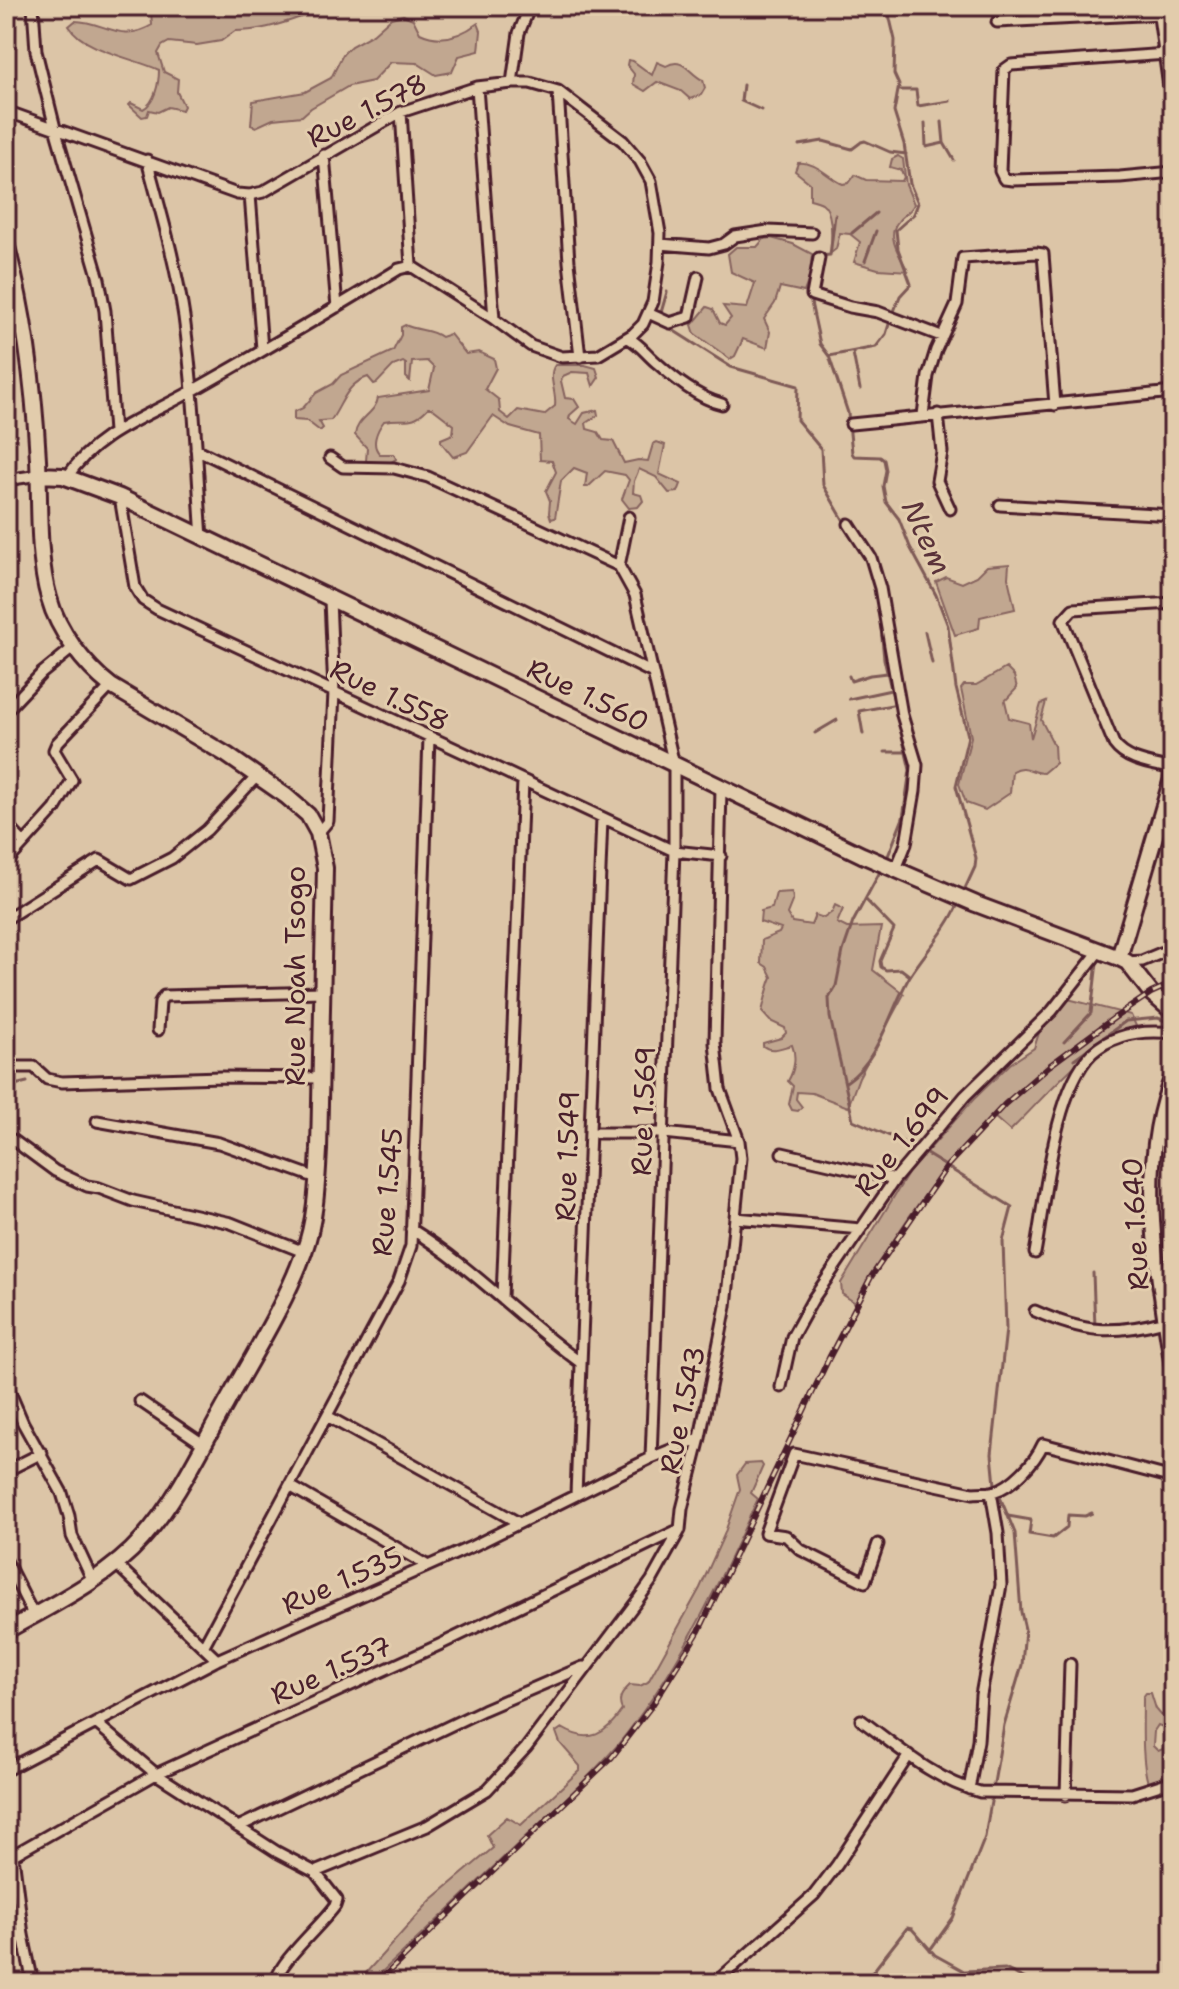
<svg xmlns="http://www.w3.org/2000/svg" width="1179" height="1989" viewBox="0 0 1179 1989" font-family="'Shantell Sans',sans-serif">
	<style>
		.green { fill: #c1a790; stroke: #86635e; stroke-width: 2 }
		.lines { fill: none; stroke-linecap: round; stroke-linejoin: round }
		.stream { stroke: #7e5a57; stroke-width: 3 }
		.minor-casing { stroke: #4a1f2b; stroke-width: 15 }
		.tertiary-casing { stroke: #4a1f2b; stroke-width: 18 }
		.secondary-casing { stroke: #4a1f2b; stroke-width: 20 }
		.minor { stroke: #e2ccac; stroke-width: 9 }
		.tertiary { stroke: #e2ccac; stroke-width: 12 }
		.secondary { stroke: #e2ccac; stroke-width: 14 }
		.rail-casing { stroke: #4a1f2b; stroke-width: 6 }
		.rail { stroke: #e2ccac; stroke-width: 3; stroke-dasharray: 9; stroke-linecap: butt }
		.labels { text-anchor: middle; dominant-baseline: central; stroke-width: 6; stroke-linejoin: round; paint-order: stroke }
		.street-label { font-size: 28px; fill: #4a1f2b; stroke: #e2ccac }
		.water-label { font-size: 30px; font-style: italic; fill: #5b333a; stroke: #e2ccac }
	</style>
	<rect width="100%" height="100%" fill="#dcc5a7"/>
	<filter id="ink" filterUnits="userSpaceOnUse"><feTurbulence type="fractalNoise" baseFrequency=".0125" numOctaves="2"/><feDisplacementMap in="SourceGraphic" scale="16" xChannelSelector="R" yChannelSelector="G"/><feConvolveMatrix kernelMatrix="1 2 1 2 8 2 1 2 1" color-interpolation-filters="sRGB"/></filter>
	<g filter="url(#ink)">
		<path class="green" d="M154 6H208L234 12 256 6H315V12C288 22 263 31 235 31L221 41 197 45 169 42 162 46 158 53 164 72 178 79 177 92 184 106 182 110 168 107 158 112 149 110 147 116 142 117 129 105 131 103 143 109C155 103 159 83 159 70 134 58 84 51 69 26L75 21C104 21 121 44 152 25L151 11Z
			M403 15 413 19 420 33C441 43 462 35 478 23L481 31 479 51 459 56 452 72 436 75 417 63 391 62 373 81 349 86 311 108 302 116 273 119 256 127 251 125 253 101 305 92 331 78 343 54 351 46 373 34 391 18Z
			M628 60 633 61 652 75 657 62 666 66C684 56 689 74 703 80L705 88 701 95 690 99 681 91 657 82 645 91 633 84 634 74 627 65Z
			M898 156 903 159 906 185 914 204C910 214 902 214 897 223 886 238 901 257 908 271L878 269 854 262 860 242 850 234 840 233 836 249 831 253C831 242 834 211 822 203 818 201 814 200 810 199V183L795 171 798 163C816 161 828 178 843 184L849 183 855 175 866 180 902 181 904 177 901 170 890 167 892 159Z
			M771 238 793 244 812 254 810 276 804 292 780 287 775 303 764 319 770 332 767 348 743 339 735 356 730 359 695 334 692 325 707 307 713 309 720 323 725 325 731 318 723 306 747 308 755 283 731 272 728 254 736 247H757L764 239Z
			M405 325C418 331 431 329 441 337L450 334 466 354 479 352 494 359 496 368 485 389 499 400 500 412 509 419 518 410 544 415 555 406C557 392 547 376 555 365H585L596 368 599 377 593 386 589 373 572 372 563 376 561 381 565 398 574 399 579 407 570 415 569 419 577 424 584 413 597 410 598 415 586 423 587 429 598 432 603 440 613 441 624 463 638 460 648 461 653 444 657 442 665 445 659 474 681 484 678 492 669 493 656 477 639 469 634 481 633 493 641 495 643 501 638 507 629 508 622 499 629 480 625 475 605 471 588 487H585L587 473 574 468 561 481 555 518 551 519 549 513 550 501 546 491 556 472 552 461 540 460 539 435 510 427 493 416 467 452 453 457 441 442V439L453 434 454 425 432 408H428C411 426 406 417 384 421 377 430 370 445 380 454H394L396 459 389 463 366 461 367 448 355 435C356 419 376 413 378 398L429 390 434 368 427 361 412 362 410 381 406 377V364L403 362 393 366 377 383 374 384 368 377C346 384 343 403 331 420L319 421 323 428 320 431 307 421 294 420V412L303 408 316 393 333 384 341 375 393 351 401 335V327Z
			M1009 564 1008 578 1015 609 980 617 979 628 955 635 936 582 946 577 962 583 977 576 987 566Z
			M1006 668 1014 676 1017 688 1005 701 1009 718 1029 723 1031 738 1041 704 1046 702 1041 720 1054 745 1055 763 1043 773C1030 773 1025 763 1012 771L1010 793 985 810 966 803 959 784 971 737 961 689 964 685H976Z
			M792 892 793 899 787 914 792 922 811 925 815 915 824 918 832 912 835 905 843 909 837 923 847 928 881 927 873 970 904 994 859 1077 848 1107 812 1093 797 1092 796 1099 802 1107 798 1111 792 1110 789 1104 793 1086 788 1081C794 1071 797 1057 792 1045 782 1047 772 1053 763 1046V1043L781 1038 786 1033 785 1028 770 1021 762 1012C765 1000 767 989 772 977L767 967 761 963 762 940 779 933 781 929 760 922 761 911 772 908 776 893Z
			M1068 999 1131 1015 1136 1026C1084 1046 1049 1093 1010 1131L993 1116C939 1171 892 1235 857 1304L842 1294 841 1283 909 1172 973 1100 1010 1064 1034 1048 1039 1033Z
			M761 1463 763 1466 751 1493 758 1499 755 1505C716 1590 676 1674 616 1747 588 1779 556 1808 525 1837 474 1886 422 1935 370 1983H364L365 1974 431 1900 493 1848 487 1835 507 1817 521 1825 580 1770V1766L560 1743 556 1732 562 1728C590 1745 606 1734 622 1710 617 1699 622 1693 630 1685L640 1686 648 1682 700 1588 724 1535 740 1489 737 1475 745 1464Z
			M1146 1693H1151L1156 1709 1161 1715 1173 1714V1731L1158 1725 1154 1731 1153 1746 1158 1751 1168 1747 1166 1735 1173 1736V1779L1148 1783C1141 1760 1143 1723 1143 1697Z"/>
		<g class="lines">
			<path class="stream" d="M887 6 895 40 894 74 899 85 894 112 904 144 910 184 918 203 914 214 896 230 898 249 911 284 900 296 893 314
				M743 85 741 101 761 110
				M898 90H916L918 106 950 101
				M942 122 944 143 954 160
				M925 123 926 147 944 143
				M861 142 865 141 890 152 906 154
				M799 145 823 141 852 149 860 143
				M852 233 876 213
				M819 256 830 255 835 215
				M865 261 876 231
				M810 298 820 344 829 356
				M660 316 667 292
				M890 321 886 334 876 347 829 356 848 413 852 453 854 456 880 457 884 460 886 470 883 486 886 502 899 519 910 547 936 595 948 626 956 688 968 736 956 786 976 858 975 867 963 893
				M668 327 731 367 798 386 797 420 821 449 823 485 847 526
				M853 353 860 389
				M867 559 872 574
				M880 616 884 659 910 770 903 818 886 861
				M925 632 932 663
				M849 676 851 681 870 675 887 673
				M849 699 891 690
				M815 733 837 720
				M863 734 859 711 892 705
				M885 752H905
				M882 868 853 922 843 951 836 986 829 998 830 1017 853 1120 917 1148
				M866 900 894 929 880 961 881 967 886 970 901 969 910 976
				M1064 1042 1091 1013 1097 962
				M1074 1059 1126 1021 1158 1018 1173 1024
				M846 1082C880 1060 890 1010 910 976 925 952 947 930 958 904
				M6 1087 27 1082
				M923 1152 1012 1207 1003 1241 1006 1329 992 1454 995 1485 1015 1533 1021 1612 1025 1629 1022 1665 1004 1725 993 1789
				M1093 1273 1095 1328
				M1008 1516 1031 1520 1029 1534 1053 1538 1067 1527 1068 1515 1085 1516 1092 1513
				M930 1950 953 1918 985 1837 992 1796
				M864 1983 907 1928 912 1929 935 1955 964 1971 1005 1969 1034 1983"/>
			<defs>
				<path id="minor" d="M33 6 36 51 55 128 99 279 105 311 114 432
					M672 6 680 10 687 6
					M997 22 1161 14
					M1167 54 1011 65 1004 70 1000 171 1004 179 1013 180 1120 177 1173 172
					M512 83 519 33 530 6
					M477 87 494 319
					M558 91 569 262 580 357
					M6 111 237 194 250 195 263 192 401 112 477 87 512 83H530L558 91 623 141 640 161 651 181 660 233 659 262 653 302 643 324 633 334 598 355 562 357 531 346 494 319 411 266
					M401 112 411 266
					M324 155 337 307
					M147 160C161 212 176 264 184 317 194 390 197 465 202 539
					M250 195 262 349
					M660 244 709 248 724 244 735 236 768 231 812 233
					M819 258 812 295 850 307 878 312 941 336
					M648 313 670 323 689 317 698 277
					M628 338C640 344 646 354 657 363 675 379 698 398 722 404
					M938 414 942 452 937 481 950 509
					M923 415 928 376 936 350 957 304 963 258 1036 253 1043 254 1055 405
					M851 424 1173 392
					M196 449 653 673
					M330 458 343 467 394 468 428 477 619 566 635 595 674 765V851L651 1458
					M67 477C97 432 147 417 192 391 261 352 331 311 399 269L411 266
					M6 480 39 475
					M120 497 135 587 143 600 157 609 674 851 721 856
					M1000 505 1173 515
					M849 524 871 558 880 588 902 715 917 765 915 791 906 844 896 869
					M619 566 629 517
					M1173 603 1073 609 1063 620 1114 744C1127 762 1153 764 1173 769
					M6 711 42 673 74 647
					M6 824 24 843
					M318 833 328 821 334 692 330 600
					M6 863 55 809 72 780 54 750 57 743 111 686
					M6 919 99 860 131 879 172 858 207 830 258 775
					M1127 962 1142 961 1173 948
					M158 1030 160 1002 164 996 323 992
					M6 1067H34L47 1079 62 1082 221 1077 321 1078
					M97 1121 219 1143 317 1178
					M590 1133H664L739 1141
					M6 1144 13 1140 55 1171 87 1186 99 1188 133 1201 231 1223 304 1252
					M782 1153 895 1179
					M735 1218 861 1229
					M411 1229C474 1268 522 1321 581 1363
					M1035 1253C1045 1201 1054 1090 1092 1053 1114 1033 1145 1030 1173 1033
					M502 1297 523 781
					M1035 1311C1084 1333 1113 1335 1165 1321
					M6 1383 23 1423 62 1493 69 1516 72 1536 92 1579
					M781 1387 792 1337 813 1299 895 1179 965 1096 1052 1011 1100 950
					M140 1401 203 1444
					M327 1416 519 1523
					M6 1471 42 1453
					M290 1486 428 1566
					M576 1495 602 818
					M878 1544 865 1582 801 1550 786 1536 765 1533 794 1454 973 1493C979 1492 987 1493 993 1492 1013 1486 1035 1462 1043 1444L1173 1478
					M6 1561 34 1616
					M116 1564 217 1660
					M203 1647 399 1281 411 1246 429 738
					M861 1720C898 1747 934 1780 980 1792L1132 1794 1173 1781
					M97 1724 156 1774 277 1852 315 1872 337 1900 335 1906C321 1926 276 1964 276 1983
					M6 1770 217 1660 473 1546 651 1458 700 1438
					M969 1789 978 1741 981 1695 1001 1585 998 1533 991 1492
					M1066 1795 1070 1664
					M238 1827 483 1710 583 1667
					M13 1856 23 1935 33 1983
					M6 1859 156 1774 439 1645 678 1530
					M315 1872 427 1826 487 1790 526 1748 637 1601 652 1580 680 1530 682 1509 700 1438 726 1306 741 1158 739 1141 720 1089 715 1043 721 788
					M6 1944 23 1935
					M715 1983 814 1895 837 1865 909 1755"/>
				<path id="tertiary" d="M1173 1074C1134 1165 1159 1279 1173 1374"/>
				<path id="secondary" d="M1160 6 1173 97
					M6 243C25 314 34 385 38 459 40 502 37 557 49 598 58 631 84 665 111 686L227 755 286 796 308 815 318 833 325 868 319 1150C317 1184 316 1219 304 1252 285 1305 253 1355 226 1404 200 1450 177 1500 142 1539 108 1578 50 1606 6 1631
					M39 475 63 476 120 497 862 855 976 904 1119 958 1127 962 1151 993 1173 1012
					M1119 958 1173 775"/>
			</defs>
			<use href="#minor" class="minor-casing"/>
			<use href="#tertiary" class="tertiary-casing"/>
			<use href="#secondary" class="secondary-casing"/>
			<use href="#minor" class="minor"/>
			<use href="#tertiary" class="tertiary"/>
			<use href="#secondary" class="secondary"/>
			<defs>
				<path id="rail" d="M377 1983 612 1757 653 1704 699 1631 829 1358 871 1277 948 1165 1005 1104 1049 1066 1114 1018 1151 993 1173 983"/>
			</defs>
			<use href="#rail" class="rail-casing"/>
			<use href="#rail" class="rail"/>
		</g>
	</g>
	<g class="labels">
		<g class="street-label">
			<text transform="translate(367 110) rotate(-27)">Rue 1.578</text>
			<text transform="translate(390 695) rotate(26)">Rue 1.558</text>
			<text transform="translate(588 695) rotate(26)">Rue 1.560</text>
			<text transform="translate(295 976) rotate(-90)">Rue Noah Tsogo</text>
			<text transform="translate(643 1111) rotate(-88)">Rue 1.569</text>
			<text transform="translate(901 1141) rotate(-51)">Rue 1.699</text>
			<text transform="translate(567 1156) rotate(-88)">Rue 1.549</text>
			<text transform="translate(387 1192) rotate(-85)">Rue 1.545</text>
			<text transform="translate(1135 1224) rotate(-93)">Rue 1.640</text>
			<text transform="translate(682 1410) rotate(-78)">Rue 1.543</text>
			<text transform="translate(342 1580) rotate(-24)">Rue 1.535</text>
			<text transform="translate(331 1670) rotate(-24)">Rue 1.537</text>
		</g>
		<g class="water-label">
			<text transform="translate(927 537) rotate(65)">Ntem</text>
		</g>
	</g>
	<rect width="1179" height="1989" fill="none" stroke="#e2ccac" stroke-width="32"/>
	<rect x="16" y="16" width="1147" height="1957" fill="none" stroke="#4a1f2b" stroke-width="3" filter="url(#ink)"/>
</svg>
